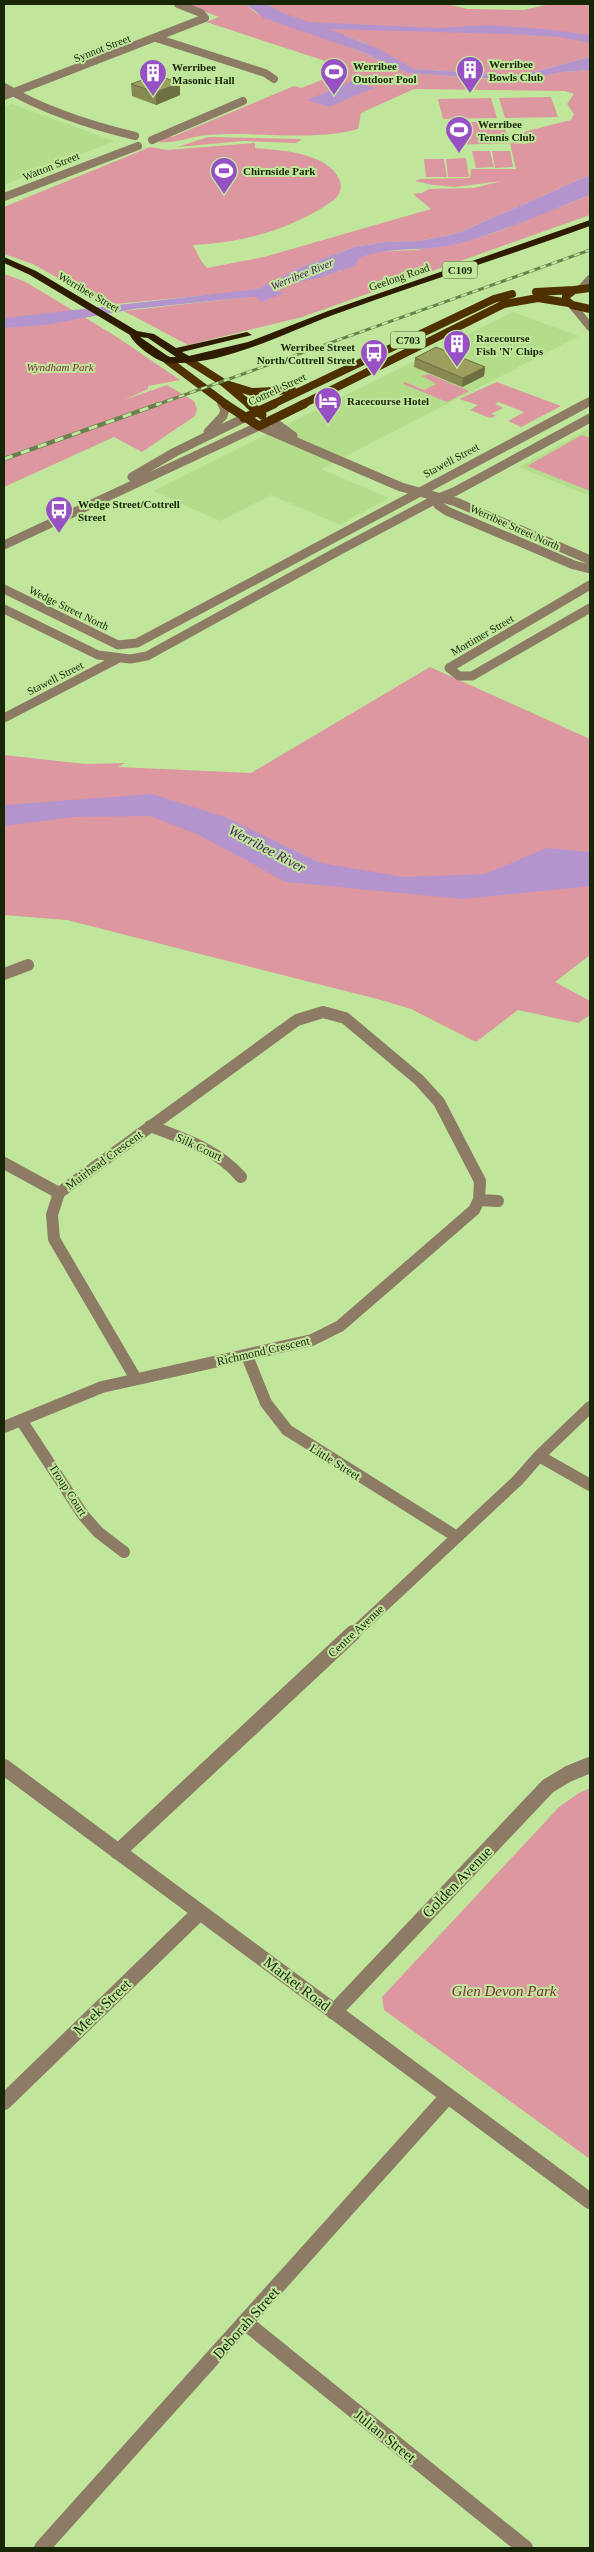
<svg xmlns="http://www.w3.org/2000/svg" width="594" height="2552" viewBox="0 0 594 2552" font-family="'Times New Roman',serif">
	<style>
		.built { fill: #b4dd8b }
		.green { fill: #dd97a1 }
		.water { fill: #b494cc }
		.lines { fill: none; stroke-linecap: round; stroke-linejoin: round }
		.minor-far3 { stroke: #8d7b65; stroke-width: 8 }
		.minor-far2 { stroke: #8d7b65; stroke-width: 9 }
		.minor-far1 { stroke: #8d7b65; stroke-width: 12 }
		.minor { stroke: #8d7b65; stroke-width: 16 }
		.major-far1 { stroke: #4f3000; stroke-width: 8 }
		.major { stroke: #4f3000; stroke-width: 9 }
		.highway { fill: #2f1b00; fill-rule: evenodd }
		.rail-far1-casing { stroke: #68824e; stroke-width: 3 }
		.rail-casing { stroke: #68824e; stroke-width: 4.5 }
		.rail-far1 { stroke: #c0e69b; stroke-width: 2; stroke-dasharray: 6; stroke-linecap: butt }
		.rail { stroke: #c0e69b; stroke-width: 3; stroke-dasharray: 9; stroke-linecap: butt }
		.wall { fill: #878952 }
		.shaded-wall { fill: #6e6f42 }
		.building { fill: #9d9f5f; stroke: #6e6f42 }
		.labels { text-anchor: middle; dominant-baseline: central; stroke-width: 4; stroke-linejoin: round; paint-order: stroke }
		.far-street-label { font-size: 11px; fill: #182608; stroke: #c0e69b }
		.far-poi-label { font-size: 11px; font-weight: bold; fill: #182608; stroke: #c0e69b; text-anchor: start }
		.shield { fill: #c0e69b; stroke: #4a6034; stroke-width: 1 }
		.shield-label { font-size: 11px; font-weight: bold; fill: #182608 }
		.far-water-label { font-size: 11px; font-style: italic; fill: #4a2163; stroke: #c0e69b }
		.far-park-label { font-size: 11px; font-style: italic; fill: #802c3f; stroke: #c0e69b }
		.street-label { font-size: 12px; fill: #182608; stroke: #c0e69b }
		.water-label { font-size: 14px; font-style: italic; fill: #4a2163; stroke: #c0e69b }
		.near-street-label { font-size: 15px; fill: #182608; stroke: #c0e69b }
		.near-park-label { font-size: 15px; font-style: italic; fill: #802c3f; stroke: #c0e69b }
	</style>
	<rect width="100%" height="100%" fill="#c0e69b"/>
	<path class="built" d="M12 104 114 141 4 185V108Z
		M513 312 579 336 321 469 389 498 340 525 271 495 220 521 153 491Z
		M590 428V496L519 467Z"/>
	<path class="green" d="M185 4H246L256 13 362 52 408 73 519 81 562 72 590 70V175L458 233 420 241 384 242 354 247 301 267 258 289 249 291 105 305 33 264 4 254V207L150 147 168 150 255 143V148C280 150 328 153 339 179 343 188 340 194 334 200 291 230 245 242 193 245L202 262 207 268 264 257 431 209 413 194 422 193 429 189 474 188 502 181 455 187 433 185 415 181 420 179 470 178 471 169H516L510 143 453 145 446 123 502 121 510 143 527 144 524 133 527 131 571 120 574 114 567 104 574 94 565 91 414 89 361 113 358 129C310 142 260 131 208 135 191 136 176 144 159 142L166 135 172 137 294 86 301 88 350 69 206 22 219 17Z
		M266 4H446L468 9 523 10 551 4H590V57L526 74 513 75 414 69 365 43 281 13Z
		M551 97 558 117 505 118 499 98Z
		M491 98 497 118 443 119 438 99Z
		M208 137 302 139 296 143 243 141 177 147Z
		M472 151H490L494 167 476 168Z
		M492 151H510L513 167 495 168Z
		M466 158 469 177H448L446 159Z
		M424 159H444L447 177H426Z
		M590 195V215L302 317 188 345 124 311 283 293 273 290 283 285 341 271 359 258 373 252 414 250 455 244 494 233Z
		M4 274 24 281 117 337 180 380 148 386V389L124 400 167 385 194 401 197 409 195 416 142 452 114 437 4 487Z
		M429 374 469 391 447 402 403 384 405 382 424 390 436 384 422 376Z
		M497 382 561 406 521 427 508 421 524 412 498 402 495 404 503 408 491 414 496 416 490 418 470 410 478 405 459 399Z
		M582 435 590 438V491L527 466Z
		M430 667 590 739V955L555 982 590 1001V1015L578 1023 518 1010 476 1042 411 1009 381 1000 67 920 4 915V755L85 764 125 763 118 767 251 773Z
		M590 1788V2159L384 2010 382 1997 559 1807 579 1793Z"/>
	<path class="water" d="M246 4H266L281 12 308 22 438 28 487 25 544 29 590 35V43L560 37 506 34 329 29 379 49 414 69 513 75 526 74 590 57V70L562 72 519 81 408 73 362 52 264 18Z
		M352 81 374 88 329 107 307 100Z
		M590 175V195C546 212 503 232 457 244 424 252 389 246 359 258L355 266 319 278 283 285 273 290 284 293 261 302 257 297H249L134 309 44 325 4 328V318L258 289 301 267 354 247 384 242 420 241 458 233Z
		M152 794 225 817 321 863 404 877 485 874 547 848 590 852V886L463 899 286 882 197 834 150 816 72 817 4 826V805Z"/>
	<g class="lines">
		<path class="minor-far3" d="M156 38 265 73 274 79
			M4 87C45 111 89 125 135 136
			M4 96 205 18 201 13 178 4
			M152 140 243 101
			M4 197 138 146
			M581 289 590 279
			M572 305 590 327
			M220 400 223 405
			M583 405 590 401"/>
		<path class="minor-far2" d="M271 420 293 436
			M208 432 223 416 225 409 222 404
			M132 477 175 452 244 418
			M436 499 438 505 447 511 574 565 590 569
			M4 545 259 426 401 487 456 502 590 560
			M590 585 449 668 459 676H472L590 608
			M4 589 118 645 137 643 585 404
			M4 609 98 655 130 659 147 656 340 550 436 499 454 492 590 418
			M4 718 119 658"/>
		<path class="minor-far1" d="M4 974 28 965
			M150 1126C184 1139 217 1149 241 1177
			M4 1163 59 1193
			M479 1200 498 1201
			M247 1356 266 1403 287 1430 457 1537
			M21 1420 83 1515 98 1532 124 1552
			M4 1427 102 1387 312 1340 340 1326 474 1210 479 1200 480 1181 439 1102 419 1080 345 1018 323 1012 297 1020 59 1193 52 1215 54 1239 136 1379
			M539 1456 590 1485
			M352 1635 518 1480 539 1456 590 1407"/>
		<path class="minor" d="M4 1767 590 2201
			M118 1852 353 1633
			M334 2012 548 1786 568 1774 590 1765
			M4 2102 200 1912
			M246 2323 525 2548
			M42 2548 448 2096"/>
		<path class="major-far1" d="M590 288 574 290 566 296V300L572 305 590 309
			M536 292 574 290
			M167 360 227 405
			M188 360 224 383 250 405
			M229 385 252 392 292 390
			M271 405 494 299 512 294
			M301 405 504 304 538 298 569 303"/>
		<path class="major" d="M225 404 259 426 304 404
			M249 404 262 415
			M244 418 274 404"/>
		<path class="highway" d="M590 220V226C505 257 418 284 333 315 282 334 223 366 168 363 157 362 133 344 130 335L30 275 4 263V257L36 271 137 331 154 334 176 348 247 332 252 335 182 352 189 356 248 342 328 311ZM140 337 148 338 176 357H169Z"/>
		<defs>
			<path id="rail-far1" d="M156 405 590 250"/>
			<path id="rail" d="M4 459 159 404"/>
		</defs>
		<use href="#rail-far1" class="rail-far1-casing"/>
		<use href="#rail" class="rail-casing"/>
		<use href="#rail-far1" class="rail-far1"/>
		<use href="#rail" class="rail"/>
	</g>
	<path class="wall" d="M180 83V95L156 105 132 96 131 84Z
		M415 358 485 367 484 376 462 387 414 367Z"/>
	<path class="shaded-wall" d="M180 83V95L156 105V92Z
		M485 367 484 376 462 387 463 378Z"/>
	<path class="building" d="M156 75 180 83 156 92 131 84Z
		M436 347 485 367 463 378 415 358Z"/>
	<defs>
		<symbol id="building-pin" viewBox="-11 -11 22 30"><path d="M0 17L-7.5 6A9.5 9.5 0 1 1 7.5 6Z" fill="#9851c5" stroke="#c0e69b"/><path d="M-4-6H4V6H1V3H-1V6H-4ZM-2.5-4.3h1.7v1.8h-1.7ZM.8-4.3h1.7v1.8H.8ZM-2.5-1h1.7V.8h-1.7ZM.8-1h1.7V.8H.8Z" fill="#fff"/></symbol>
		<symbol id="stadium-pin" viewBox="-11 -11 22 30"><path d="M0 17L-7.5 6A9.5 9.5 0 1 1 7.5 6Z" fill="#9851c5" stroke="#c0e69b"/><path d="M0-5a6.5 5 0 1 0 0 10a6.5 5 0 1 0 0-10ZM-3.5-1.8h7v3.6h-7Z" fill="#fff"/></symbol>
		<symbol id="bus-pin" viewBox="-11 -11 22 30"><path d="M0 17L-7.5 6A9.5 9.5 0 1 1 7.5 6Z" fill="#9851c5" stroke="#c0e69b"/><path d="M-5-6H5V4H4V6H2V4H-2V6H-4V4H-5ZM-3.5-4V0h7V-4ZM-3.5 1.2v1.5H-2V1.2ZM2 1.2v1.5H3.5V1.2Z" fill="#fff"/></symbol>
		<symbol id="hotel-pin" viewBox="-11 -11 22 30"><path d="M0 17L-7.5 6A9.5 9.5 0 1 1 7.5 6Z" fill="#9851c5" stroke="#c0e69b"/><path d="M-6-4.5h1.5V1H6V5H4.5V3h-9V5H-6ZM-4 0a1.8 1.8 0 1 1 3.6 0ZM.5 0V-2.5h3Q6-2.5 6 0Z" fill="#fff"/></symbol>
	</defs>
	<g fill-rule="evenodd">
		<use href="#building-pin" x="454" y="54" width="32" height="43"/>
		<use href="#stadium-pin" x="318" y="56" width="32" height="43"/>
		<use href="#building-pin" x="137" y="57" width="32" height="43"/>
		<use href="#stadium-pin" x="443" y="114" width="32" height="43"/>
		<use href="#stadium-pin" x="208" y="155" width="32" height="43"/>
		<use href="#building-pin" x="441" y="328" width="32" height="43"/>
		<use href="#bus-pin" x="358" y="337" width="32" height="43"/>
		<use href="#hotel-pin" x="312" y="385" width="32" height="43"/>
		<use href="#bus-pin" x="43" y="494" width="32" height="43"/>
	</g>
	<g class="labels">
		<g class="far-street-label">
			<text transform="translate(102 48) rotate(-21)">Synnot Street</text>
			<text transform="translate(51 166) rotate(-22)">Watton Street</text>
			<text transform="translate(399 277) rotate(-19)">Geelong Road</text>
			<text transform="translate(89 292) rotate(30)">Werribee Street</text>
			<text transform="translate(277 389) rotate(-25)">Cottrell Street</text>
			<text transform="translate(451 460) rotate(-28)">Stawell Street</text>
			<text transform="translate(515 527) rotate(24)">Werribee Street North</text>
			<text transform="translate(69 608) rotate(26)">Wedge Street North</text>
			<text transform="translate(482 635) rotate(-30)">Mortimer Street</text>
			<text transform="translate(55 678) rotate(-27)">Stawell Street</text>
		</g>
		<g class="far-poi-label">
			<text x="489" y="64">Werribee<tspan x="489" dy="13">Bowls Club</tspan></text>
			<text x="353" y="66">Werribee<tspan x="353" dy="13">Outdoor Pool</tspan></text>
			<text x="172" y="67">Werribee<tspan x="172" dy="13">Masonic Hall</tspan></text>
			<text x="478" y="124">Werribee<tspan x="478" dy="13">Tennis Club</tspan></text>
			<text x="243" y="171">Chirnside Park</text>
			<text x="476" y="338">Racecourse<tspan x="476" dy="13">Fish 'N' Chips</tspan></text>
			<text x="355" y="347" text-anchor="end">Werribee Street<tspan x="355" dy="13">North/Cottrell Street</tspan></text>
			<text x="347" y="401">Racecourse Hotel</text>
			<text x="78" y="504">Wedge Street/Cottrell<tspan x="78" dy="13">Street</tspan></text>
		</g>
		<g class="shield">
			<rect x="442.5" y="261.5" width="35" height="17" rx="4"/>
			<rect x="390.5" y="331.5" width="35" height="17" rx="4"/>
		</g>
		<g class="shield-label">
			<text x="460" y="270">C109</text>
			<text x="408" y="340">C703</text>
		</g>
		<g class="far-water-label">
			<text transform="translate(302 274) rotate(-22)">Werribee River</text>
		</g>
		<g class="far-park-label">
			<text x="60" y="367">Wyndham Park</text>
		</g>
		<g class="street-label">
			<text transform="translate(199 1147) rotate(25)">Silk Court</text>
			<text transform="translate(104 1160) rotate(-36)">Muirhead Crescent</text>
			<text transform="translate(263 1351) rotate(-13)">Richmond Crescent</text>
			<text transform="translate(335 1462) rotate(32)">Little Street</text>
			<text transform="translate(68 1490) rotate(57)">Troup Court</text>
			<text transform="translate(356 1631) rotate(-43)">Centre Avenue</text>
		</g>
		<g class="water-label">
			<text transform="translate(267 849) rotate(28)">Werribee River</text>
		</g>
		<g class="near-street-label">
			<text transform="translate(457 1882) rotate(-46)">Golden Avenue</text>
			<text transform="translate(297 1984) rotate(37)">Market Road</text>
			<text transform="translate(102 2007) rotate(-44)">Meek Street</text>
			<text transform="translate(246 2323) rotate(-48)">Deborah Street</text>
			<text transform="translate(385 2436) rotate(39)">Julian Street</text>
		</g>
		<g class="near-park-label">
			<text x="504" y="1991">Glen Devon Park</text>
		</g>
	</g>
	<rect width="594" height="2552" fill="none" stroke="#182608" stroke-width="10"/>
</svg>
